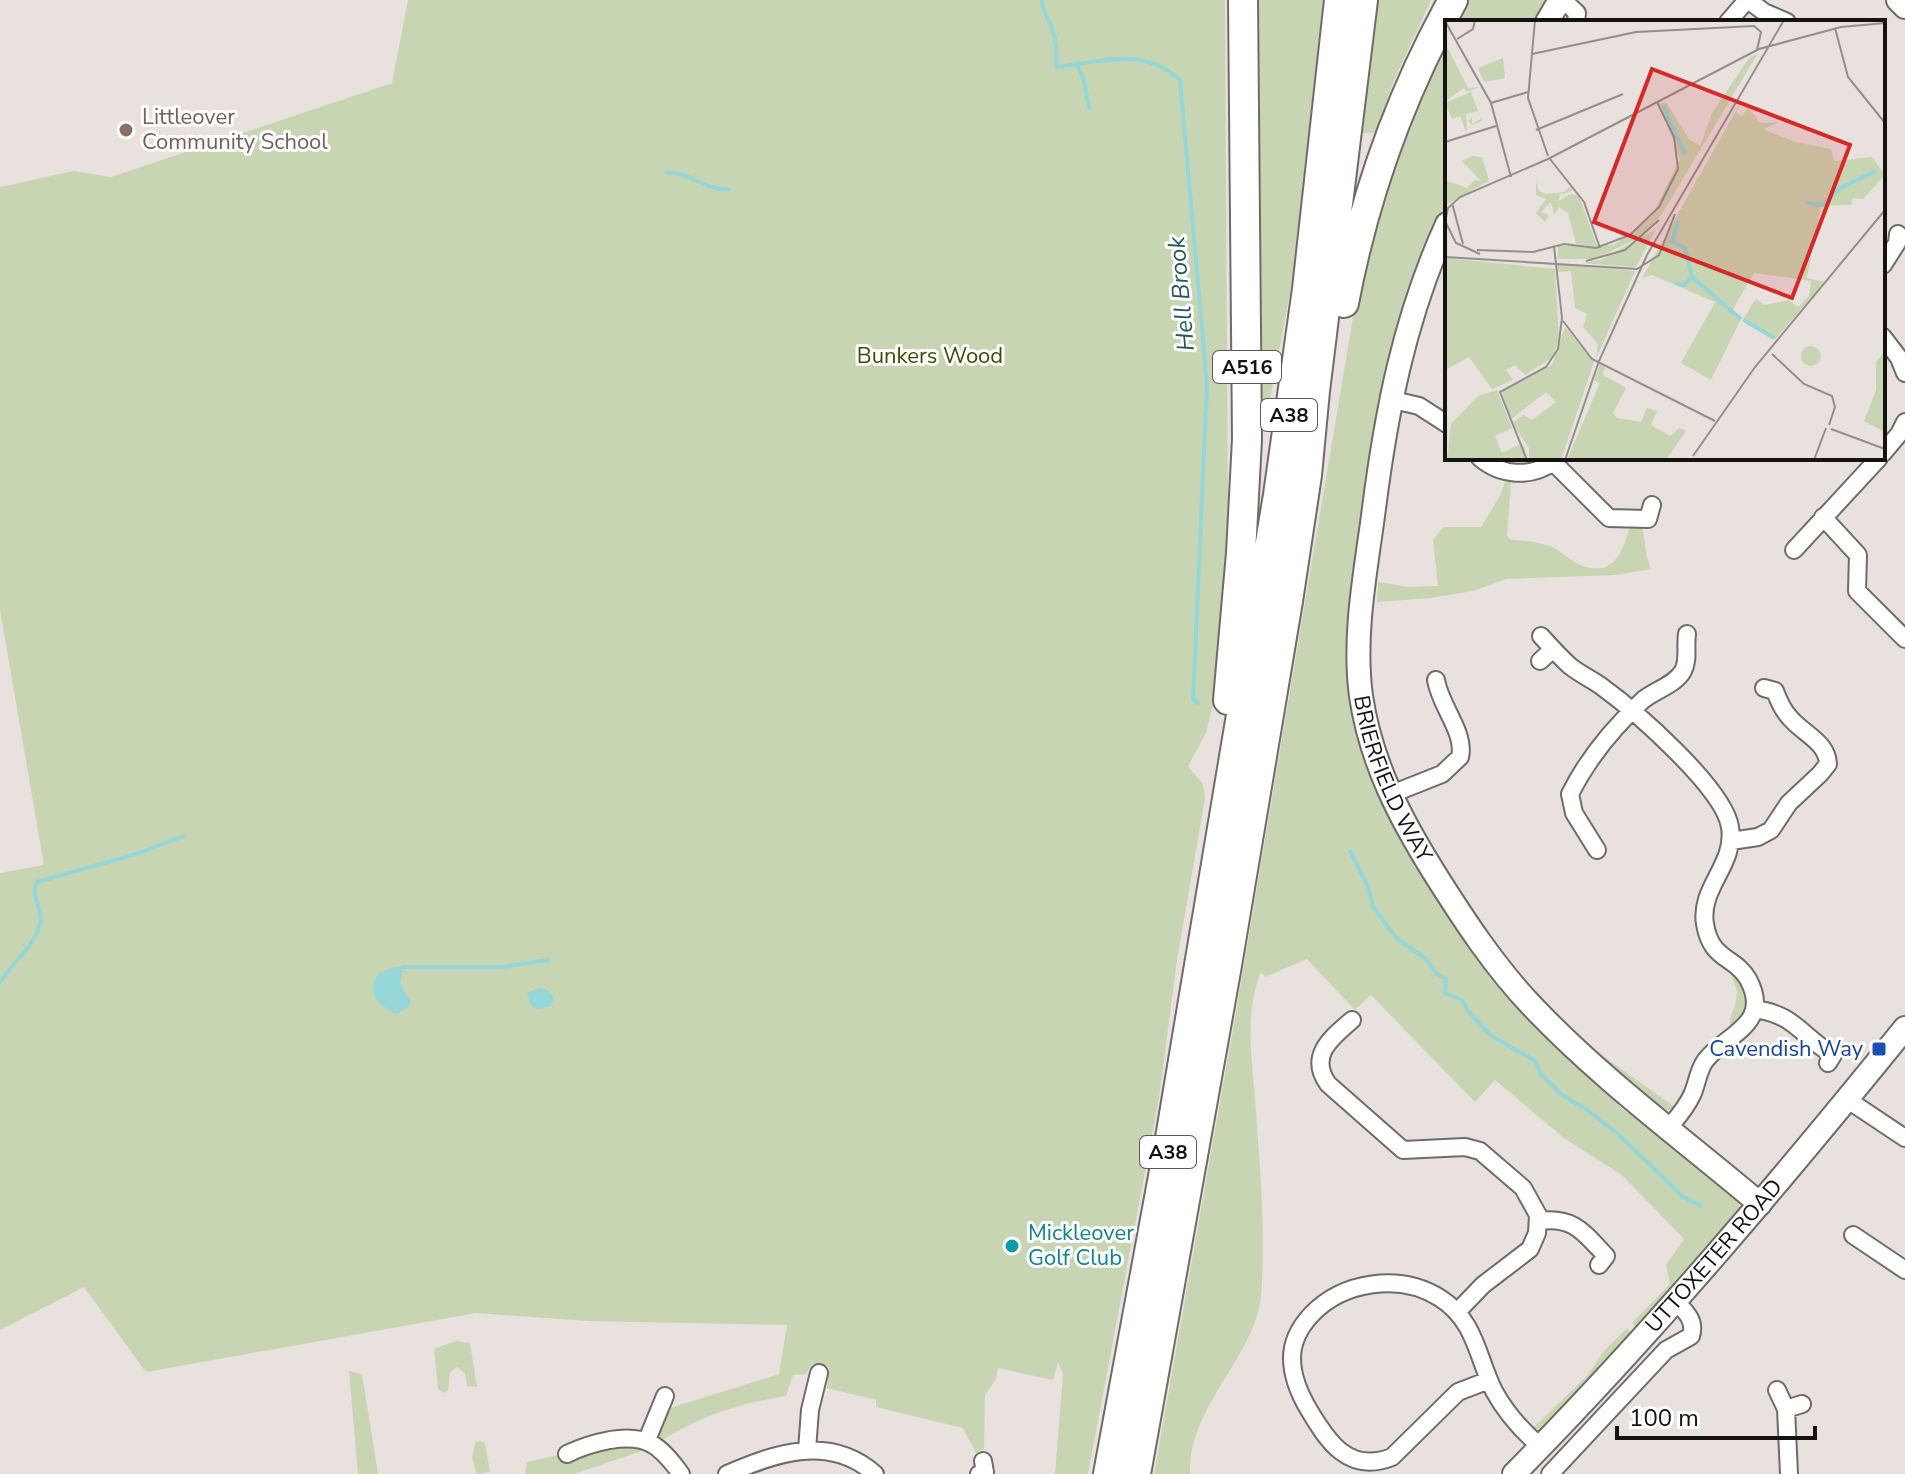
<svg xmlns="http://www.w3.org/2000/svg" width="1905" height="1474" viewBox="0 0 1905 1474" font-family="'Nunito Sans',sans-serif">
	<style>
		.green { fill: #c8d5b2 }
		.water { fill: #95d6d9 }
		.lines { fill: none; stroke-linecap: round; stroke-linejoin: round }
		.stream { stroke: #95d6d9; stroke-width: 4 }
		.street-casing { stroke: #716b68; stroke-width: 20 }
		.secondary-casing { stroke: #716b68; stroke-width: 26 }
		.highway-casing { stroke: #716b68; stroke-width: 32 }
		.street { stroke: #fff; stroke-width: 16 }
		.secondary { stroke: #fff; stroke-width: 22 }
		.highway { stroke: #fff; stroke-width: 28 }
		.education-dot { fill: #8d6e63; stroke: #fff; stroke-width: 3 }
		.transit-dot { fill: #1a4fb4; stroke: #fff; stroke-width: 3 }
		.culture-dot { fill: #0f9aa8; stroke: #fff; stroke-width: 3 }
		.labels { text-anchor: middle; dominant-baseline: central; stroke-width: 6; stroke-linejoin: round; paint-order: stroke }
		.shield { fill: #fff; stroke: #5b5958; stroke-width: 2 }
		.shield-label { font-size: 20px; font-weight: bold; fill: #151211 }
		.education-label { font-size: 22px; fill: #785e54; stroke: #fff; text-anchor: start }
		.park-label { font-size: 22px; fill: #3b4d02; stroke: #fff }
		.street-label { font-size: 22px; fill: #151211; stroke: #fff }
		.transit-label { font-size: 22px; fill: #164399; stroke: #fff; text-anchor: end }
		.culture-label { font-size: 22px; fill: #0d838f; stroke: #fff; text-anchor: start }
		.water-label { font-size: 24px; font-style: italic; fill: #225a5c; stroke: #fff }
		.inset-river { fill: none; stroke: #95d6d9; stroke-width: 4 }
		.inset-road { fill: none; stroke: #948e8c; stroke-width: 2 }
		.view { fill: #d62828; fill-opacity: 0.15; stroke: #d62828; stroke-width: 4 }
		.inset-edge { fill: none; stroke: #151211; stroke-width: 4 }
	</style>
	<rect width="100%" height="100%" fill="#e8e1de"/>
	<path class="green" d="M408 0H1225L1228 520 1213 704 1206 733 1188 766 1203 784 1205 798 1177 960 1159 1098 1088 1474H1055L1063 1374 1058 1362 1053 1380 998 1368 996 1379 985 1395 984 1449 976 1453 963 1428 876 1407V1400L827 1388 829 1367 812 1364 806 1374 793 1375 786 1396C741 1403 699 1416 661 1441L656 1434 667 1409 779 1374 787 1325 588 1321 476 1313 146 1372 84 1287 0 1330V873L44 865 0 610V187L74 171 111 177 392 83Z
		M1257 0H1323L1293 276 1269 405 1261 401Z
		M1375 0H1431L1393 83 1376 132 1358 134Z
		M1468 0H1550L1537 22H1455Z
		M1447 36V201L1410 282 1378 401 1351 622 1386 803 1581 1061 1622 1109 1655 1130 1739 1201V1210L1638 1329 1632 1323 1670 1284 1666 1265 1684 1239 1623 1176 1564 1138 1495 1080 1475 1102 1371 995 1355 1010 1307 959 1265 977 1261 972C1243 1016 1253 1066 1256 1111 1260 1172 1266 1234 1261 1295 1257 1354 1187 1408 1190 1474H1154L1234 1024 1359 282 1403 132Z
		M1505 482H1511L1507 536 1511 540C1523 540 1537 542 1549 546 1559 549 1567 558 1576 563 1614 581 1623 552 1631 522L1642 525 1647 557 1651 569 1615 575 1506 579 1473 591 1431 598 1377 602 1378 582 1409 587 1438 586 1433 540 1443 527H1481L1500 496Z
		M1731 973C1744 982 1748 994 1748 1010L1731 1033 1730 1019 1736 1002 1737 991Z
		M1585 1043 1676 1108 1665 1111 1656 1108Z
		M1627 1328 1634 1336 1550 1427 1541 1430 1533 1428 1588 1375 1602 1353Z
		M456 1341 470 1343 477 1387 467 1386 465 1373 457 1367 450 1372 448 1390 444 1393 438 1389 434 1349Z
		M349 1371 362 1374 378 1474H358Z
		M479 1441 485 1443 490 1472 477 1474 472 1458 475 1443Z
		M620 1441 648 1449 574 1474H525L527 1462Z"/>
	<path class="water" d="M403 967 400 983 410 1001 409 1007 396 1014C378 1005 366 994 378 974L391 968Z
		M538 988C547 988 552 992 554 1000L549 1007 538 1009 531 1006 527 993Z"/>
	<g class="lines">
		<path class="stream" d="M1042 0C1042 11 1047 16 1051 26 1057 40 1057 52 1056 67 1100 62 1144 46 1180 80L1207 385 1193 700 1198 703
			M1077 65 1084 81 1089 107
			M666 172C690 172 705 191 729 189
			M1350 851 1368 887 1373 906 1389 929 1399 940 1426 959 1437 974 1446 979 1445 993 1462 1000 1468 1011 1490 1035 1535 1061 1541 1074 1562 1095 1586 1109 1618 1134 1682 1196 1701 1206
			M403 967H502L549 960
			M0 982C12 963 34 947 40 924 44 909 29 896 37 882L136 854 184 836"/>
		<defs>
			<path id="street" d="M1563 0 1577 13 1576 22
				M1748 0 1764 12 1787 22
				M1728 22 1747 0
				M1883 265 1897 243 1898 234
				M1883 337 1899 358 1905 373
				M1389 399 1419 406 1447 424
				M1883 453 1899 434 1905 422
				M1480 458C1501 476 1531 478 1553 462L1609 518 1648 519 1652 505
				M1823 517 1858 555 1857 591 1905 639
				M1794 550 1879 458
				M1541 636C1550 646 1560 657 1570 666 1580 674 1591 679 1601 686 1634 710 1724 788 1730 827 1736 865 1699 887 1705 924 1711 961 1735 956 1748 979 1773 1025 1725 1034 1705 1061 1698 1071 1697 1084 1692 1095 1686 1108 1677 1118 1668 1129
				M1540 661 1553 649
				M1389 795 1442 774 1460 757C1466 733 1440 706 1436 680
				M1731 841 1758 837 1771 830 1789 803 1820 774 1828 764C1827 742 1804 734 1791 719 1783 711 1779 702 1775 691L1764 688
				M1597 850 1574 813 1570 794C1587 760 1615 726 1643 700 1655 690 1675 685 1683 671 1689 660 1685 646 1687 634
				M1754 1009C1795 1014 1801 1036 1833 1055L1828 1063
				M1352 1020C1331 1038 1308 1056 1328 1084L1403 1150 1465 1147 1480 1151 1523 1188 1538 1215 1537 1233 1530 1249 1483 1285 1457 1312
				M1848 1100 1905 1138
				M1539 1221C1574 1216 1584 1233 1606 1256L1599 1265
				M1853 1235 1905 1270
				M1489 1380 1458 1392 1392 1457C1349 1474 1328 1442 1309 1410 1300 1395 1292 1376 1292 1358 1292 1341 1300 1327 1311 1315 1343 1281 1400 1273 1440 1298 1476 1321 1477 1357 1494 1391 1506 1413 1522 1431 1541 1447
				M1777 1390 1786 1409
				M647 1440 665 1396
				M807 1450 810 1410 819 1373
				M567 1454C583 1446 594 1443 610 1440 647 1434 660 1445 681 1474
				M727 1474C776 1453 829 1434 875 1474
				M979 1474 985 1472 983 1461
				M1550 1474 1666 1350 1691 1336C1696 1320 1685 1311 1675 1301
				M1789 1474 1786 1409 1802 1404"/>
			<g id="secondary">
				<path d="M1898 0 1905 7"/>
				<path d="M1547 22 1560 0"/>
				<path id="s1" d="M1447 224C1404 319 1386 412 1373 516 1365 575 1353 637 1361 696 1371 763 1400 818 1435 874 1464 920 1494 966 1532 1006 1601 1079 1683 1139 1760 1204"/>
				<path id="s2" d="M1514 1474C1653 1333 1781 1181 1905 1028"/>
			</g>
			<path id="highway" d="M1344 303C1364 197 1401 94 1453 0
				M1228 700 1241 553 1247 439 1243 0
				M1108 1474 1169 1144 1278 495 1307 289 1339 0
				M1136 1474 1226 971 1288 601 1307 475 1315 391 1363 0"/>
		</defs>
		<use href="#street" class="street-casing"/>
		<use href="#secondary" class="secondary-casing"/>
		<use href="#highway" class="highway-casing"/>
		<use href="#street" class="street"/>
		<use href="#secondary" class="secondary"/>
		<use href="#highway" class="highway"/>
	</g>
	<circle class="education-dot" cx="126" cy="130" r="8"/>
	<rect class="transit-dot" x="1871" y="1041" width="16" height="16" rx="4"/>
	<circle class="culture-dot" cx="1012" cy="1246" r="8"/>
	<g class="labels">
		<g class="shield">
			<rect x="1213" y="351" width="68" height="32" rx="6"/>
			<rect x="1261" y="399" width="56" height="32" rx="6"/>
			<rect x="1140" y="1136" width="56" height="32" rx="6"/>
		</g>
		<g class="shield-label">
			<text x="1247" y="367">A516</text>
			<text x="1289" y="415">A38</text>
			<text x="1168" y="1152">A38</text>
		</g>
		<g class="education-label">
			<text x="142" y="117">Littleover<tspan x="142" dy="25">Community School</tspan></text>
		</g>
		<g class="park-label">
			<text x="930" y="356">Bunkers Wood</text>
		</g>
		<g class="street-label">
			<text stroke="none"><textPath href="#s1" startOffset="572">BRIERFIELD WAY</textPath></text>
			<text stroke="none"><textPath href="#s2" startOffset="296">UTTOXETER ROAD</textPath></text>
		</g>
		<g class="transit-label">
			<text x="1863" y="1049">Cavendish Way</text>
		</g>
		<g class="culture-label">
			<text x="1028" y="1233">Mickleover<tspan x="1028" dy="25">Golf Club</tspan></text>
		</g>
		<g class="water-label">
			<text transform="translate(1181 294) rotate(-95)">Hell Brook</text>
		</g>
	</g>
	<g transform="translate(1445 20)">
		<rect width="440" height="440" fill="#e8e1de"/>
		<path d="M0 23 23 68 35 67 22 72 19 68 1 81ZM313 33 217 194 198 216 149 239H113V226L169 225 207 196 235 139 214 83 221 82 244 119 255 126 267 93 304 38ZM58 38 60 58 39 62 33 48ZM303 69 291 92 297 96 303 88 316 103 335 102 318 109 350 122 386 129 389 141 427 137 440 155 418 179 408 178 406 185 376 186 362 258 380 262 330 319 297 301 306 286 311 279 319 285 344 280 353 287 364 276 366 261 309 253 287 291 296 299 266 360 236 343 270 282 207 255 197 258ZM26 72 37 101 27 105 23 101 27 97V104L36 99 33 91 21 94 22 114 15 96 7 99 0 83ZM27 136 37 137 44 161 0 185V160L22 168 30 160 37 162 17 141ZM91 161 94 171 101 174 119 172 126 166 128 170 119 174 116 173 113 181 126 174 134 176 152 226 131 224 123 193 114 187 109 195 106 182 96 192 104 195 100 202 91 193 101 179 91 175ZM211 209 191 247 136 243 156 240ZM0 238 110 249 114 319 108 337 80 355 70 345 61 350 68 360 47 369 24 337 0 350ZM112 244 190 251 151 339 153 324 138 307 142 294 130 288 126 251 113 252ZM120 307 149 342 116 440H84V428L67 403 79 395 87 400 111 382 101 372 65 400 57 371 107 345ZM356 336a10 10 0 1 1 20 0a10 10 0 1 1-20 0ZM440 330V406L438 411 419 401 431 370V342ZM155 344 160 347 158 355 181 368 168 393 172 398 196 402 202 388 212 391 206 405 213 409 225 416 234 408 241 411 221 440H122L155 363 149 360ZM52 370 67 408 50 416 57 433 75 424 73 419 80 428 81 440H2L6 404 33 376Z" fill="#c8d5b2"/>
		<path class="inset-river" d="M218 85 240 135M361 183 378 185 395 168 431 151M248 258 296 299M231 263 239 265 247 257 240 228 227 222 233 201M299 300 329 318"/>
		<path class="inset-road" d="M90 0 83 78 103 136M0 1 46 83 66 157M390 8 403 57 440 103M12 19 28 9 30 0M87 34 191 12 309 6 316 12 312 30M46 83 83 72M91 110 178 74M0 122 51 106M103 139 314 29 396 7 440 3M105 139 139 182 155 228M7 183 18 224M0 201 11 223 35 234M0 202 3 188 15 177 103 139M32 230 88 232 119 224 151 228 185 215 214 187 233 149 229 117 212 82M0 237 192 249 214 235 230 194M141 241 180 230 214 200M118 301 147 339 270 401M327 334 359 364 387 376 390 387 384 405M386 409 440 429M248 436 310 347 440 190M82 440 55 372 101 347 113 329 117 298 109 226M120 440 154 341 202 235 339 0M369 440 381 408"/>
		<path class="view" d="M207 49 405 125 347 278 149 202Z"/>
		<rect width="440" height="440" class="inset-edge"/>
	</g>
	<path d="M1617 1426v12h198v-12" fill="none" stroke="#151211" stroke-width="4"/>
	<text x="1629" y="1426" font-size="24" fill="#151211" stroke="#ffffff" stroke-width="6" paint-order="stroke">100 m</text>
</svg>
